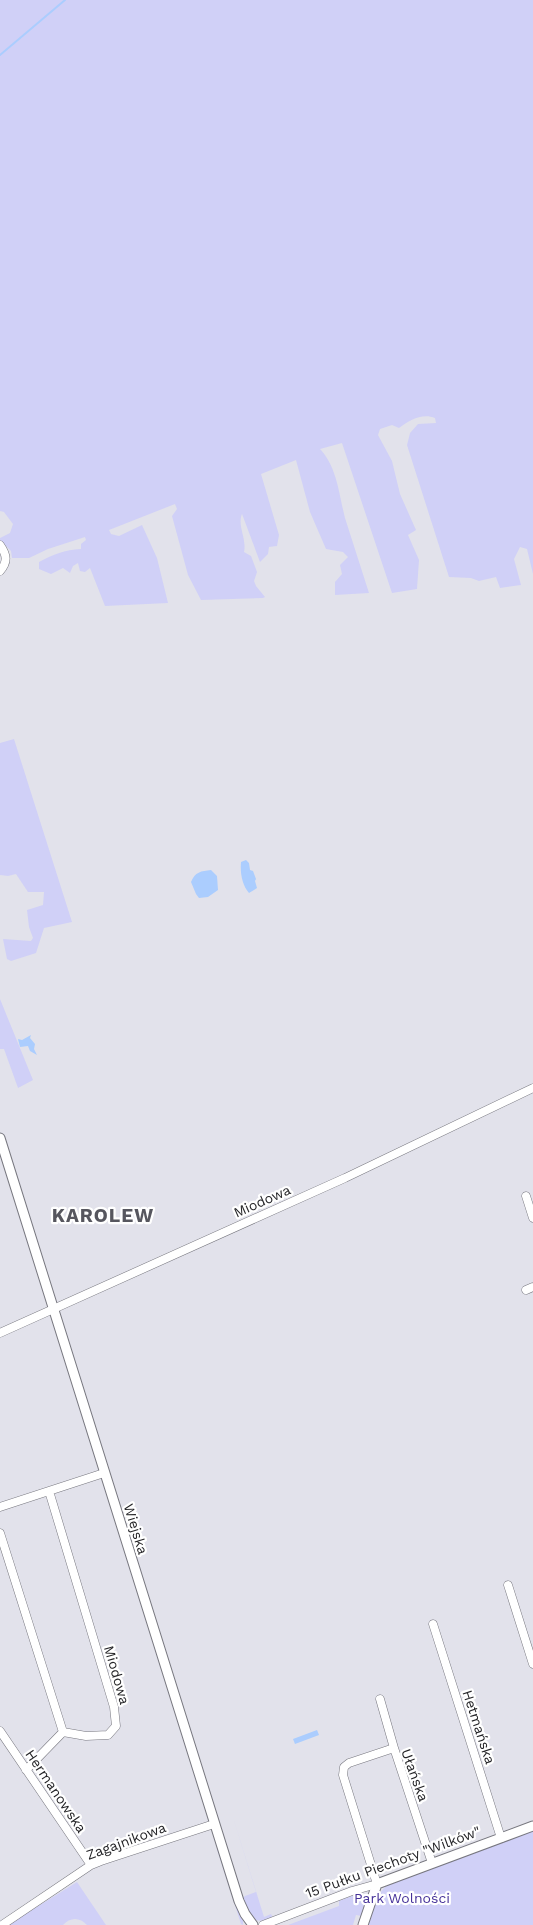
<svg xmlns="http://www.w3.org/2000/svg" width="533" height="1925" viewBox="0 0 533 1925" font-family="'Work Sans',sans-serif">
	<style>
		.green { fill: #d0d0f7 }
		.water { fill: #abcdfe }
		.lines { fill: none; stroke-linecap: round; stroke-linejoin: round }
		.stream { stroke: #abcdfe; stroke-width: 2 }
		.minor-casing { stroke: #77777f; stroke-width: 9 }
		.tertiary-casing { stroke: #77777f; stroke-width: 11 }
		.minor { stroke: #fff; stroke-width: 8 }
		.tertiary { stroke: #fff; stroke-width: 9 }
		.labels { text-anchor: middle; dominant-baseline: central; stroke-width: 4.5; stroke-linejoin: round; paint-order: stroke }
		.street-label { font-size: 14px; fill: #242427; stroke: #fff }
		.park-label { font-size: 14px; fill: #463299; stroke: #fff }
		.district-label { font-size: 19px; font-weight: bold; letter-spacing: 1px; fill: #56565e; stroke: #fff }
	</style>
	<rect width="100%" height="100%" fill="#e2e2eb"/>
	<path class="green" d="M0 0H533V574L527 549 520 547 514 559 521 585 500 588 496 577 479 581 471 578 449 577 407 445 410 433 418 424 436 423 435 418C422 413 410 420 399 428L392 425 380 429 378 435 392 461 400 494 416 530 408 535 419 560 417 589 392 593 342 443 320 449C337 467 339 494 345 518 353 543 361 568 369 593L335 595V582L342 574 340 565 348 557 343 552 326 549 310 512 296 460 261 474 279 535 277 546 269 547 268 554 260 562 242 514C237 526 247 538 244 552L251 556 257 572 254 581 256 586 265 597 263 598 201 600 188 575 172 516 177 509 175 504 109 530 111 534 119 536 142 525 157 558 168 603 105 606 90 568 85 572 80 571 78 563 73 566 70 573 63 568 51 574 39 569V562C54 554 64 550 81 549V544L86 540 85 537 48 549 29 558H12L11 551 0 540V538L10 533 13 524 4 512 0 511Z
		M14 739 72 922 44 928 36 953 11 961 7 959 3 939 31 941 33 938 29 927 27 910 43 905 44 892H28L16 874 8 876 0 875V743Z
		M0 999 33 1080 18 1088 4 1049H0Z
		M232 1814 264 1917 271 1914 273 1918C251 1925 250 1917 243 1898L245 1896 256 1892Z
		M533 1830V1925H367L377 1896 389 1883Z
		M217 1849 219 1850 243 1920V1925L241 1924Z
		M77 1882 106 1925H87C80 1917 70 1917 63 1925H8Z
		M360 1893 365 1895 367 1901 362 1916 356 1915 353 1925H288L339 1906V1901Z"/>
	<path class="water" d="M246 860 249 863 250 870 253 871 256 879 255 881 257 888 249 893C242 885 240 873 241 862Z
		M211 870 217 876 218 890 208 897 199 898 196 894 191 882C195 872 201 871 211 870Z
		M31 1035 30 1038 35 1044 34 1049 37 1055 30 1051 28 1046 20 1047 18 1039 22 1040Z
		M317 1730 319 1735 295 1744 293 1739Z"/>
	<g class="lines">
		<path class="stream" d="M0 55 65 0"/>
		<defs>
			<path id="minor" d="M0 545C7 555 8 562 0 571
				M526 1196 533 1218
				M526 1290 533 1287
				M0 1333 345 1178 533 1088
				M0 1507 104 1473
				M0 1533 63 1732 86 1736 108 1735 116 1726 114 1707 49 1491
				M508 1585 533 1664
				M433 1624 501 1838
				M380 1699 394 1748
				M0 1731 91 1865
				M26 1770 63 1732
				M2 1925 91 1865 101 1861 214 1824
				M263 1925 352 1891 377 1884 343 1775 344 1767 349 1763 394 1748 432 1863"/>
			<path id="tertiary" d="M0 1138 239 1901 245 1914 253 1925
				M363 1925 377 1884 533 1826"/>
		</defs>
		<use href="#minor" class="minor-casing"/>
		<use href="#tertiary" class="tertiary-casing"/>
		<use href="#minor" class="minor"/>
		<use href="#tertiary" class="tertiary"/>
	</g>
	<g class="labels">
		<g class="street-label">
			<text transform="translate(262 1201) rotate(-24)">Miodowa</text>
			<text transform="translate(136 1529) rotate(73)">Wiejska</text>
			<text transform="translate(117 1675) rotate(74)">Miodowa</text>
			<text transform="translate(479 1727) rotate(72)">Hetmańska</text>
			<text transform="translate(415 1775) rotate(70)">Ułańska</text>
			<text transform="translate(56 1791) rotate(56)">Hermanowska</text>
			<text transform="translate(126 1841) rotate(-20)">Zagajnikowa</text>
			<text transform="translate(393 1862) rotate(-20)">15 Pułku Piechoty "Wilków"</text>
		</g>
		<g class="park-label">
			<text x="402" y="1898">Park Wolności</text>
		</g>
		<g class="district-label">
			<text x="103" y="1215">KAROLEW</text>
		</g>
	</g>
</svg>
